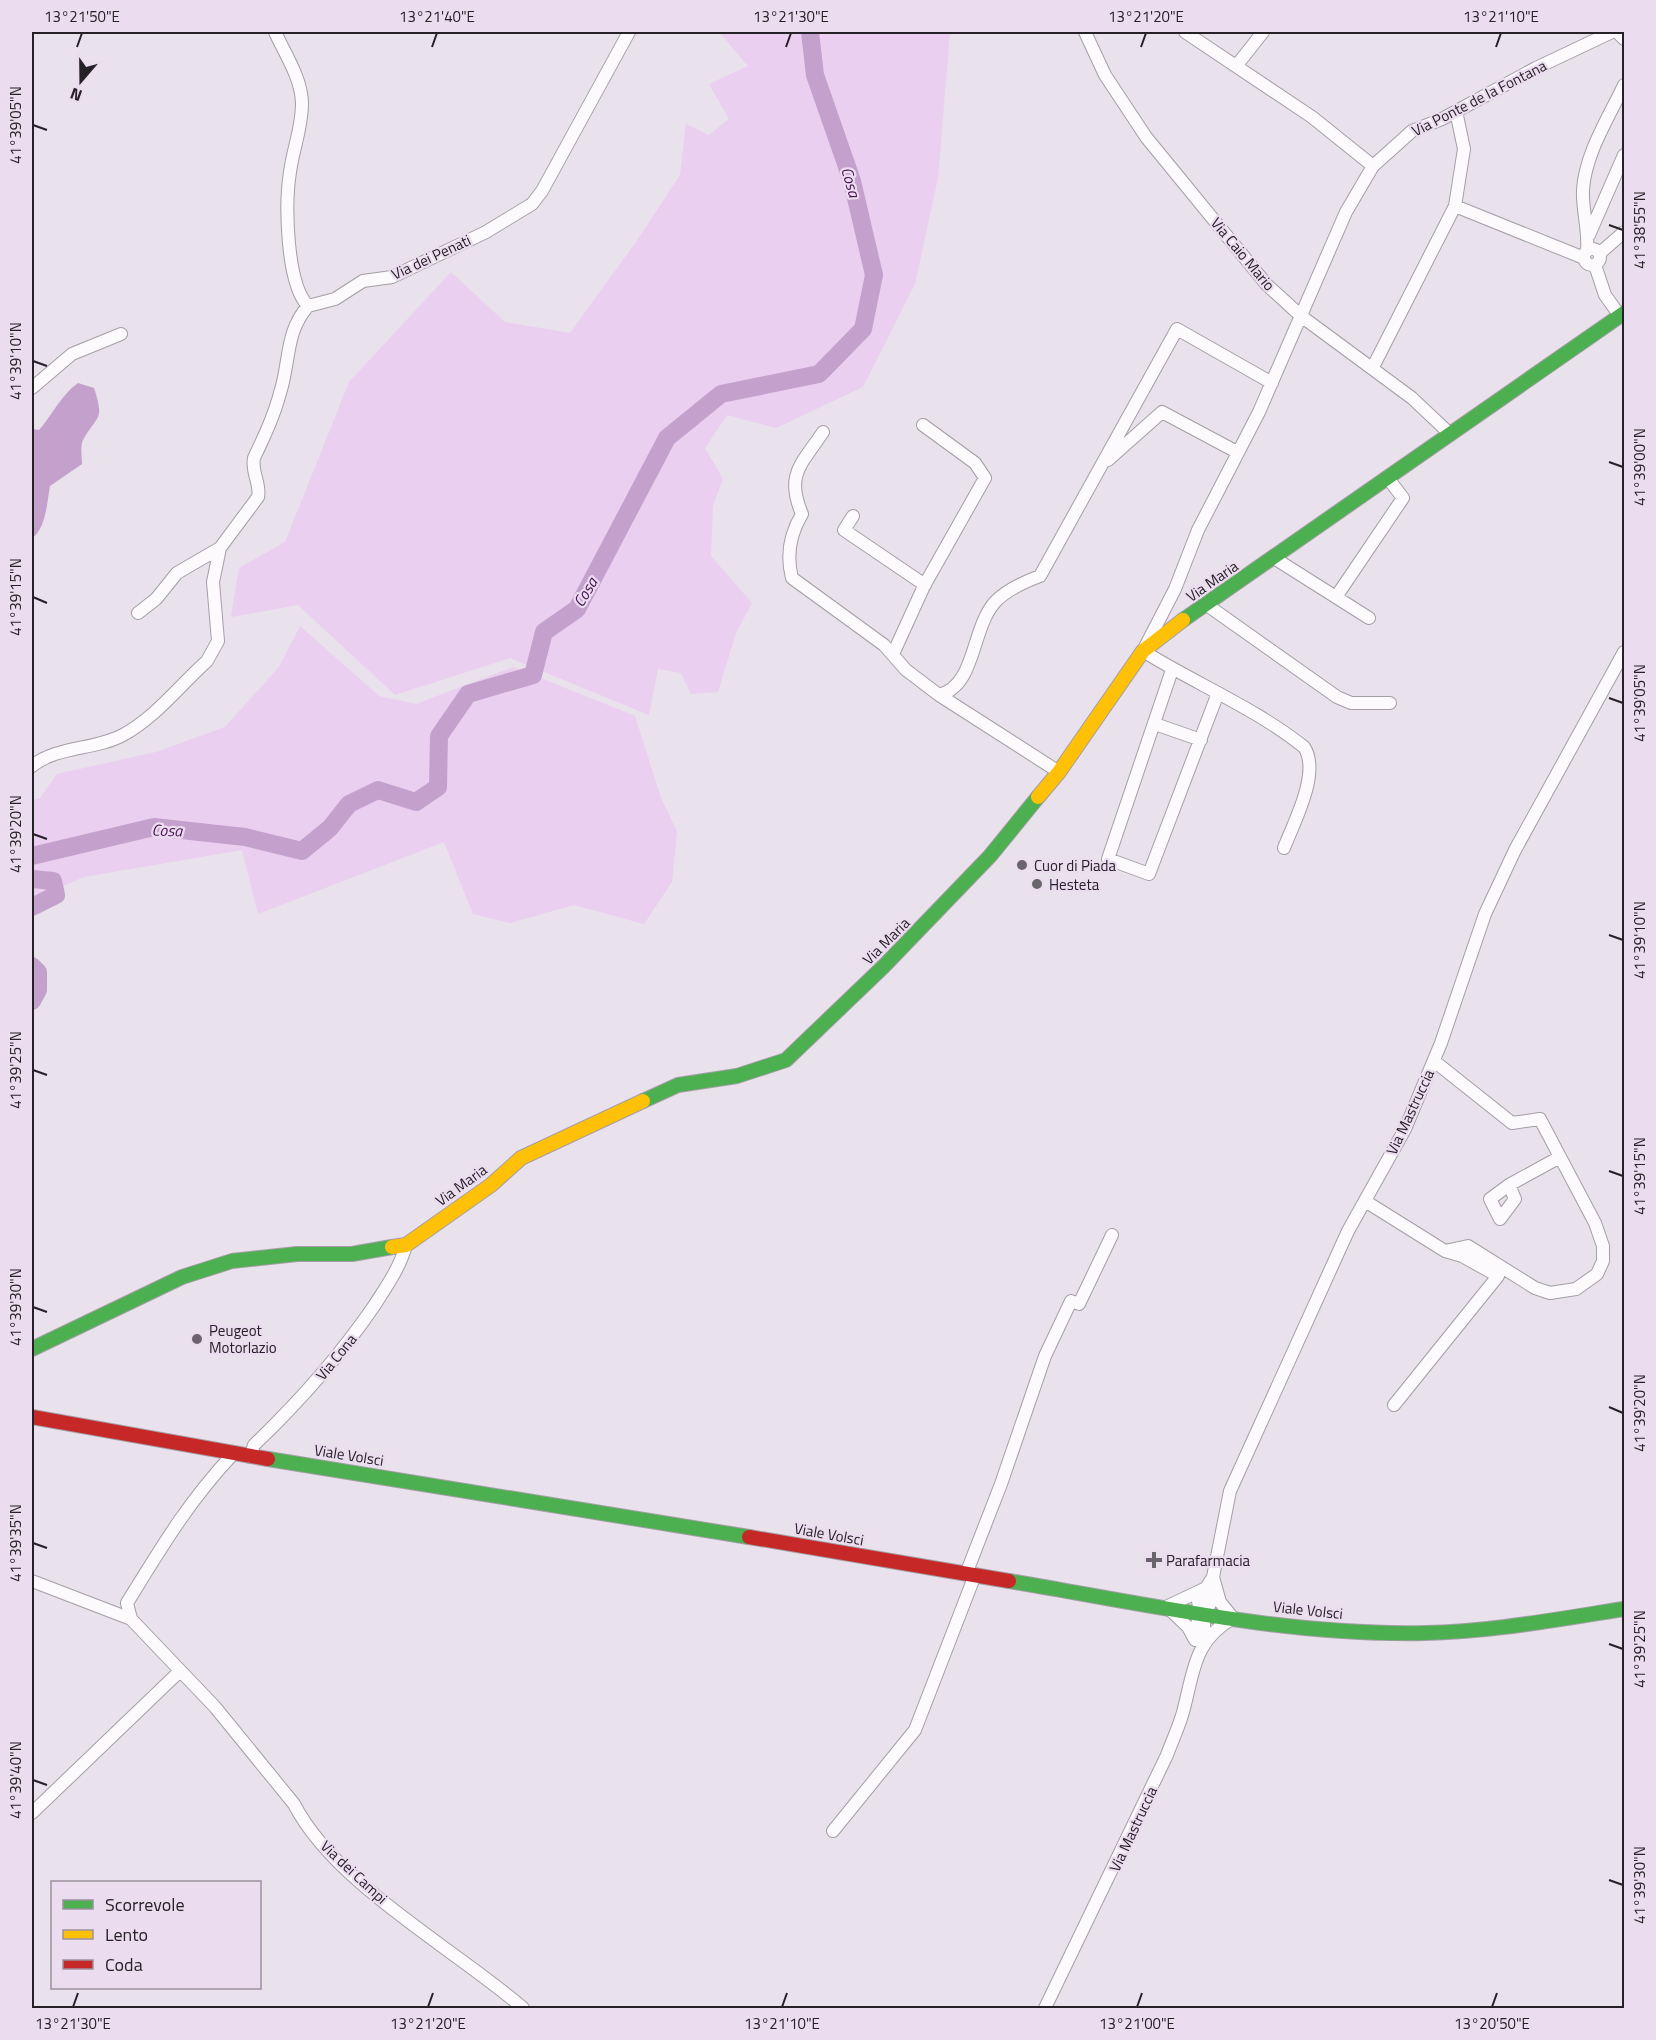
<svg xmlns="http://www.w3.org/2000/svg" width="1656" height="2040" viewBox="0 0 1656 2040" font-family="'Titillium Web',sans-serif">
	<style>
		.green { fill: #eacff0 }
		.water { fill: #c4a1cc }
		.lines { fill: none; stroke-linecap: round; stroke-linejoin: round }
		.river { stroke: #c4a1cc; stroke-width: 18 }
		.street-casing { stroke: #a49ea6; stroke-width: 14 }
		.fast-casing { stroke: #a49ea6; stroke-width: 16 }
		.slow-casing { stroke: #a49ea6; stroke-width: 16 }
		.jam-casing { stroke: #a49ea6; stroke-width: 16 }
		.street { stroke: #fcfafc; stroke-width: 12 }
		.fast { stroke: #4caf50; stroke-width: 14 }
		.slow { stroke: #ffc107; stroke-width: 14 }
		.jam { stroke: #c62828; stroke-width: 14 }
		.ticks { fill: none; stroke: #262027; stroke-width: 2 }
		.poi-dot { fill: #6a646c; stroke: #ebddef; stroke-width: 2 }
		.labels { text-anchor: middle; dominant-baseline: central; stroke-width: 4.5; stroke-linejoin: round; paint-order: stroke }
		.street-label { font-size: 15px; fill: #262027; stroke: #ebddef }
		.poi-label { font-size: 15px; fill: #262027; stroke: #ebddef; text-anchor: start }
		.water-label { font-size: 16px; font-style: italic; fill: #4a0f56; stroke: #ebddef }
		.neatline { fill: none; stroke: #262027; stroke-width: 2 }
		.ticks-label { font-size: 15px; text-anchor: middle; fill: #262027 }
	</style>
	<rect width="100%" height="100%" fill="#e9e1eb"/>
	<path class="green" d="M719 32H950L938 178 915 284 863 387 776 428 727 415 705 448 723 479 713 506 711 556 752 603 736 633 718 692 691 694 681 673 658 669 649 715 510 658 395 695 298 605 231 617 239 568 285 542 349 382 451 272 505 322 570 333 636 242 680 175 686 124 709 135 729 119 709 84 748 66Z
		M300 626 379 696 416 704 513 667 635 716 661 798 677 831 672 882 644 924 574 905 510 923 473 914 444 842 258 914 242 850 84 877 32 899V800L40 798 57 774 156 752 225 727 279 667Z"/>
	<path class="water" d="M78 383 94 388C105 421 97 415 83 440 80 446 82 457 82 464L50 486C47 502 46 529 32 538V429L39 430C53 414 61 395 78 383Z"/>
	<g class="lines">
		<path class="river" d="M32 856 154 827 245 837 302 851 330 828 349 804 378 790 416 802 438 787 439 736 468 694 533 675 544 632 577 609 667 438 721 394 819 374 863 329 874 275 852 181 815 75 810 32
			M32 879 53 881 56 895 32 907
			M32 966 38 972V990L32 1001"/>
		<defs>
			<path id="street" d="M275 32C285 54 302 79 302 104 302 128 293 149 290 172 285 203 286 283 308 306L335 299 363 281 392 277 486 232 532 204 542 191 629 32
				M1085 32 1105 75 1146 137 1267 285 1301 316 1412 398 1449 433
				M1185 32 1312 117 1373 166
				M1617 32 1624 39
				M1237 65 1263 32
				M1455 206 1584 258
				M1589 235 1624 155
				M1584 257a8 8 0 1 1 16 0a8 8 0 1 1-16 0Z
				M1587 251C1589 230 1582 210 1583 190 1585 154 1609 117 1624 85
				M1600 253 1624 232
				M1595 265 1605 295 1620 316
				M1373 367 1455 206 1464 149 1456 111
				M32 388 72 354 121 334
				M823 432C802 464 785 474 802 514 790 534 786 555 792 578L884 645 906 670 939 695C976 686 971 629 995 602 1006 590 1024 582 1040 576L1177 329 1272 383
				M1108 460 1162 412 1237 452
				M853 516 844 530 925 585
				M1274 558 1369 618
				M1336 597 1403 498 1387 477
				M1207 605 1337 697 1351 703H1390
				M138 613 156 599 177 573 220 548
				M893 654 924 586 985 478 975 463 923 425
				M1172 670 1108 859 1149 874 1218 693
				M939 695 1059 772
				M1155 724 1201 740
				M32 766C57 746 95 750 123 735 156 717 179 686 207 661L218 641 213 582 220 548 258 497C261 484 251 472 254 458 264 437 274 416 280 393 290 363 285 332 308 306
				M1284 848C1294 822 1321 772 1304 747 1255 708 1196 684 1143 651L1175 589 1198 530 1259 412 1346 212 1373 166 1412 131 1442 119 1536 68 1612 32
				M1509 1185 1490 1199 1500 1219 1515 1199 1509 1185 1560 1157
				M1365 1201 1445 1251 1468 1246 1535 1288 1550 1293 1576 1289 1597 1274 1603 1261V1246L1595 1223 1540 1119 1512 1123 1434 1061
				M1394 1405 1498 1276 1462 1256 1445 1251
				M233 1454C188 1502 161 1548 127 1603L131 1619 215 1707 294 1804C335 1884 455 1949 523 2008
				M250 1457 254 1445C299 1402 339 1357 374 1306 386 1287 400 1268 406 1245
				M966 1574 1001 1484 1045 1356 1071 1301 1079 1304 1112 1235
				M32 1581 131 1619
				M1168 1606 1204 1589
				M1170 1610 1188 1627 1195 1640
				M1194 1635 1200 1613 1198 1601 1213 1577
				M1204 1641V1614L1210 1604 1214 1586
				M32 1813 180 1671
				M833 1831 915 1730 975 1575
				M1045 2008 1167 1755C1172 1741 1179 1727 1183 1712 1194 1672 1193 1641 1233 1618L1220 1602 1213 1577 1230 1491 1348 1231 1405 1129 1441 1043 1485 914 1515 850 1624 652"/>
			<path id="fast" d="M1183 620 1624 313
				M643 1101 678 1085 737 1076 786 1060 884 966 990 856 1038 797
				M32 1349 182 1277 232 1261 297 1254H352L392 1247
				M268 1459 749 1537
				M1009 1581C1146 1604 1286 1636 1425 1633 1491 1632 1558 1619 1624 1609"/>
			<path id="slow" d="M1038 797 1059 772 1143 651 1183 620
				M392 1247 406 1245 491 1185 521 1158 643 1101"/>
			<path id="jam" d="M32 1417 268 1459
				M749 1537 1009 1581"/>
		</defs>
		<use href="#street" class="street-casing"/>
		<use href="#fast" class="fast-casing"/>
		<use href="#slow" class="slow-casing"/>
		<use href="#jam" class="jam-casing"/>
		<use href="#street" class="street"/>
		<use href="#fast" class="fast"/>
		<use href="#slow" class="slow"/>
		<use href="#jam" class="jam"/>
	</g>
	<path class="ticks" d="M77 47 82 33M432 47 437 33M786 47 791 33M1141 47 1146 33M1496 47 1501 33M33 125 47 130M1609 225 1623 230M33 361 47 366M1609 462 1623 467M33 597 47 603M1609 698 1623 703M33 834 47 839M1609 935 1623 940M33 1070 47 1075M1609 1171 1623 1176M33 1307 47 1312M1609 1407 1623 1413M33 1543 47 1548M1609 1644 1623 1649M33 1780 47 1785M1609 1880 1623 1885M73 2007 78 1993M428 2007 433 1993M782 2007 787 1993M1137 2007 1142 1993M1492 2007 1497 1993"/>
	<g class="poi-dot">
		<circle cx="1022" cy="865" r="6"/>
		<circle cx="1037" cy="884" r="6"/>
		<circle cx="197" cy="1339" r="6"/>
		<path d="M1151 1551h6v6h6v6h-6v6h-6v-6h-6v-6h6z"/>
	</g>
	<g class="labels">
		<g class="street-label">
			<text transform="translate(1479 98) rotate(-27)">Via Ponte de la Fontana</text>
			<text transform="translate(1243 254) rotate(50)">Via Caio Mario</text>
			<text transform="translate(431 257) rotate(-25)">Via dei Penati</text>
			<text transform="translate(1212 581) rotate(-35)">Via Maria</text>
			<text transform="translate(886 941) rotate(-45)">Via Maria</text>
			<text transform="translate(1410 1112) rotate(-65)">Via Mastruccia</text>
			<text transform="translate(461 1185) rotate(-36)">Via Maria</text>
			<text transform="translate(336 1357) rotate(-51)">Via Cona</text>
			<text transform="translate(349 1455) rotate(9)">Viale Volsci</text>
			<text transform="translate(829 1534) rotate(10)">Viale Volsci</text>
			<text transform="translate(1308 1610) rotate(6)">Viale Volsci</text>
			<text transform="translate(1133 1829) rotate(-65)">Via Mastruccia</text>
			<text transform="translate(354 1872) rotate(43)">Via dei Campi</text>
		</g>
		<g class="poi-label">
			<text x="1034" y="865">Cuor di Piada</text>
			<text x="1049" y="884">Hesteta</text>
			<text x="209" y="1330">Peugeot<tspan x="209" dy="17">Motorlazio</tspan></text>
			<text x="1166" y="1560">Parafarmacia</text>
		</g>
		<g class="water-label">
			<text transform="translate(851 182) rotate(74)">Cosa</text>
			<text transform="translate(585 592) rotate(-59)">Cosa</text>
			<text transform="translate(167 830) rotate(2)">Cosa</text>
		</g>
	</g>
	<rect width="1656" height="2040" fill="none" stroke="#ebddef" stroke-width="66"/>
	<rect x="51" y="1881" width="210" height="108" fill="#ebddef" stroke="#9c919f" stroke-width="1.5"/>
	<rect x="63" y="1900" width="30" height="9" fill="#4caf50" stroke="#9c919f" stroke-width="1.5"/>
	<text x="105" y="1911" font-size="18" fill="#262027">Scorrevole</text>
	<rect x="63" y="1930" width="30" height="9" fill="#ffc107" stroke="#9c919f" stroke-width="1.5"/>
	<text x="105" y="1941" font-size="18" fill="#262027">Lento</text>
	<rect x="63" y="1960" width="30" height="9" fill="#c62828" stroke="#9c919f" stroke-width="1.5"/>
	<text x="105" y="1971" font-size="18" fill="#262027">Coda</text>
	<g transform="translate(81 81) rotate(200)" stroke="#ebddef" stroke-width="4.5" paint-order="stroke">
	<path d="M0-4.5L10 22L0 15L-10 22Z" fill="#262027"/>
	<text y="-9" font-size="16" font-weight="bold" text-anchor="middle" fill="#262027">N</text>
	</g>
	<rect x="33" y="33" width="1590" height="1974" class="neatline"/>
	<g class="ticks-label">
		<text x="82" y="22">13°21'50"E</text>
		<text x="437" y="22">13°21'40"E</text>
		<text x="791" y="22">13°21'30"E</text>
		<text x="1146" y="22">13°21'20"E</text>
		<text x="1501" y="22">13°21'10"E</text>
		<text transform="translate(16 125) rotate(-90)" y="5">41°39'05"N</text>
		<text transform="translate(1640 230) rotate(-90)" y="5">41°38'55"N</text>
		<text transform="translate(16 361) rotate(-90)" y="5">41°39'10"N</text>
		<text transform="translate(1640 467) rotate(-90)" y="5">41°39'00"N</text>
		<text transform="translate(16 597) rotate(-90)" y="5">41°39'15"N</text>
		<text transform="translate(1640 703) rotate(-90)" y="5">41°39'05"N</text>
		<text transform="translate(16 834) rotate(-90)" y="5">41°39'20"N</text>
		<text transform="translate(1640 940) rotate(-90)" y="5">41°39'10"N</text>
		<text transform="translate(16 1070) rotate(-90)" y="5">41°39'25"N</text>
		<text transform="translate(1640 1176) rotate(-90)" y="5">41°39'15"N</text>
		<text transform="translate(16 1307) rotate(-90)" y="5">41°39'30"N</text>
		<text transform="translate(1640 1413) rotate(-90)" y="5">41°39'20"N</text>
		<text transform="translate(16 1543) rotate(-90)" y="5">41°39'35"N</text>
		<text transform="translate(1640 1649) rotate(-90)" y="5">41°39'25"N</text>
		<text transform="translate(16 1780) rotate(-90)" y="5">41°39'40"N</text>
		<text transform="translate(1640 1885) rotate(-90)" y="5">41°39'30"N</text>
		<text x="73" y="2029">13°21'30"E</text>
		<text x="428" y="2029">13°21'20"E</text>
		<text x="782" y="2029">13°21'10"E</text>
		<text x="1137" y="2029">13°21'00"E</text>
		<text x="1492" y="2029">13°20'50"E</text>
	</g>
</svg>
